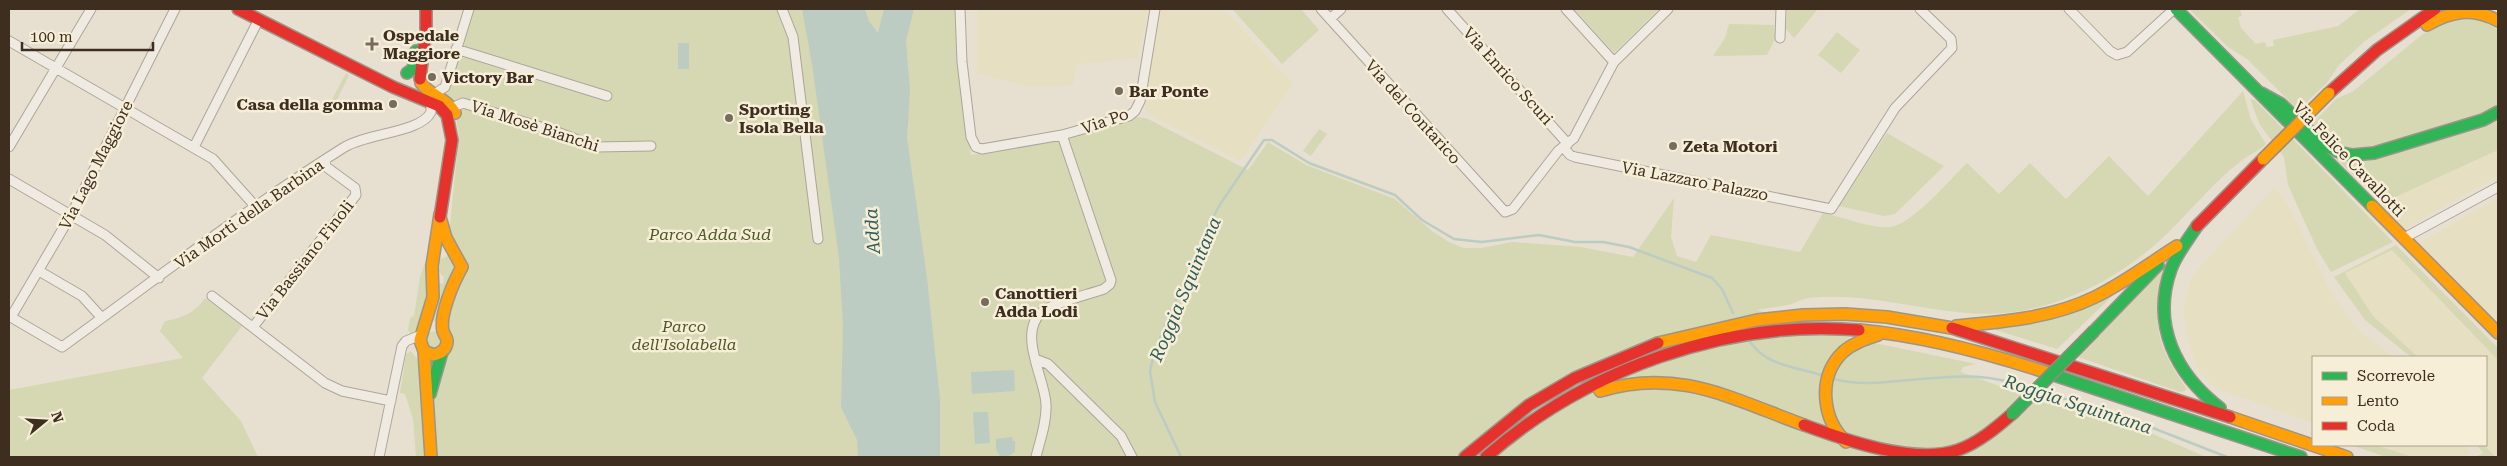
<svg xmlns="http://www.w3.org/2000/svg" width="2507" height="466" viewBox="0 0 2507 466" font-family="'Roboto Serif',serif">
	<style>
		.farmland { fill: #e6dfc2 }
		.green { fill: #d6d7b3 }
		.water { fill: #bcccc2 }
		.lines { fill: none; stroke-linecap: round; stroke-linejoin: round }
		.stream { stroke: #bcccc2; stroke-width: 2.5 }
		.street-casing { stroke: #ada599; stroke-width: 11 }
		.fast-casing { stroke: #9c958a; stroke-width: 14 }
		.slow-casing { stroke: #9c958a; stroke-width: 14 }
		.jam-casing { stroke: #9c958a; stroke-width: 14 }
		.street { stroke: #efebe3; stroke-width: 9 }
		.fast { stroke: #30b455; stroke-width: 11 }
		.slow { stroke: #ff9f0a; stroke-width: 11 }
		.jam { stroke: #e5322d; stroke-width: 11 }
		.fast-bridge-casing { stroke: #928b80; stroke-width: 14; stroke-linecap: butt }
		.slow-bridge-casing { stroke: #928b80; stroke-width: 14; stroke-linecap: butt }
		.fast-bridge { stroke: #30b455; stroke-width: 11 }
		.slow-bridge { stroke: #ff9f0a; stroke-width: 11 }
		.poi-dot { fill: #786c5e; stroke: #f7eed8; stroke-width: 2 }
		.labels { text-anchor: middle; dominant-baseline: central; stroke-width: 5; stroke-linejoin: round; paint-order: stroke }
		.poi-label { font-size: 16px; font-weight: bold; fill: #3d2e20; stroke: #f7eed8; text-anchor: start }
		.street-label { font-size: 16px; fill: #3d2e20; stroke: #f7eed8 }
		.park-label { font-size: 16px; font-style: italic; fill: #4d5a26; stroke: #f7eed8 }
		.water-label { font-size: 18px; font-style: italic; fill: #2f5d5a; stroke: #f7eed8 }
	</style>
	<rect width="100%" height="100%" fill="#e7e0d1"/>
	<path class="farmland" d="M978 9H1148L1139 58 1077 64 1073 85 1053 87H1029L977 74Z
		M1159 9H1224L1293 84 1240 161 1150 115 1145 109Z
		M2498 150V176L2404 229 2382 203Z
		M2275 187 2287 203 2331 292 2346 314 2360 332 2394 357H2313V423L2223 391 2208 382 2199 372 2185 330 2184 308 2190 282 2201 265Z
		M2498 198V326L2418 244Z
		M2392 250 2498 360V457L2484 445H2486V357H2418L2373 316 2345 273Z
		M2376 445H2465L2471 453 2464 457H2412Z"/>
	<path class="green" d="M472 9H958L961 61 971 155 1063 137 1134 117 1146 118 1248 170 1268 142 1306 165 1395 199 1432 231 1449 242 1464 248H1481L1513 242 1581 247 1633 257 1674 198 1671 237 1677 256 1696 262 1711 235 1800 252 1823 213C1842 217 1873 229 1891 227 1914 223 1950 179 1967 163L1999 194 2030 163 2066 199 2109 156 2148 196 2243 91 2251 120 2266 144C2259 151 2250 154 2241 161 2216 180 2191 210 2168 233 2116 283 2042 320 1967 313 1914 309 1862 292 1809 298 1801 299 1794 304 1787 305 1777 307 1767 308 1757 310L1841 336 1976 364 1963 367 1961 372 2043 402 2130 424 2206 457H437L432 414 431 365 424 338 427 333 436 331 437 323 433 320 439 283 443 284 444 277 437 270 439 260 447 256 459 135 456 118 445 92Z
		M1232 9H1301L1319 30 1282 64Z
		M1574 9H1659L1614 53Z
		M1787 9H1818L1794 38 1786 29Z
		M2189 9H2240L2242 16 2238 17 2241 28 2256 44 2265 42 2267 47 2274 46 2273 40 2338 26 2360 9H2411L2365 41 2339 65 2327 83 2298 110 2247 59 2228 47Z
		M2461 19 2481 20 2498 30V105L2484 113C2450 123 2376 154 2343 146 2331 143 2321 132 2312 124L2336 99 2352 92 2423 34 2446 22Z
		M1729 24 1774 25 1775 39 1767 55 1713 56 1725 38Z
		M1837 32 1860 50 1841 73 1818 55Z
		M346 73 349 75 330 115 325 113Z
		M2250 99 2255 100 2393 242 2331 272 2317 249 2288 185 2284 157 2260 125Z
		M2498 121V150L2382 203 2333 156H2388L2485 127Z
		M1319 129 1327 134 1311 156 1303 151Z
		M1887 133 1944 166 1895 214 1884 216 1839 206Z
		M432 243 431 284 416 332 411 335 408 330 410 318 414 316 420 277Z
		M2396 245 2498 348V360L2392 250 2345 273 2373 316 2418 357H2411L2365 320 2334 277Z
		M2169 260C2152 318 2151 337 2186 388L2185 391 2180 392 2078 357Z
		M2126 283 2057 349 1986 327Z
		M205 298 242 326 202 378 241 421 258 457H9V390L183 358 160 331 165 321C182 318 195 313 205 298Z
		M411 351 419 361 425 457H416L413 419 405 394 400 393 406 354Z
		M2351 445H2376L2412 457H2386Z
		M2477 445H2484L2496 457H2475L2483 453Z"/>
	<path class="water" d="M802 9H865L869 21 878 33 884 9H914L906 41 910 90 907 138 927 278 940 399V457H858L857 440 841 407 843 326 839 258 812 64Z
		M678 43H689V69H678Z
		M1014 370 1015 391 972 394 971 372Z
		M973 412H988L990 443 975 444Z
		M1012 437 1013 441H1015V452L1007 457 1000 456 996 449V439Z"/>
	<g class="lines">
		<path class="stream" d="M1750 342C1767 366 1795 367 1822 375
			M1834 379C1863 387 1891 381 1921 379 1963 375 1990 374 2030 388
			M2043 392 2135 421 2227 457
			M1181 457 1155 402 1150 371 1153 358 1163 330 1208 226 1221 203 1264 140H1272L1309 163 1395 195 1422 220 1454 239 1482 242 1539 235 1575 242H1603L1629 247 1712 278 1722 289 1733 313"/>
		<defs>
			<path id="street" d="M782 9 793 37 818 239
				M960 9 962 62 971 137 976 147 982 149 1062 135 1129 116 1135 111 1140 101 1155 9
				M1321 9 1505 212 1513 209 1558 151 1574 138 1614 62 1668 9
				M1447 9 1568 144
				M1566 9 1614 62
				M2069 9 2110 51 2117 55 2127 52 2174 9
				M1330 19 1341 9
				M1780 38 1781 9
				M9 41 213 159 255 206
				M456 49 607 96
				M436 93 445 87 469 9
				M455 113 456 106 463 103 557 132 596 147 651 146
				M9 147 91 9
				M194 147 259 19
				M1563 147 1570 155 1575 157 1831 209 1895 108 1952 48 1951 39 1920 9
				M9 179 105 235 159 278
				M2404 238 2498 187
				M39 271 82 296 102 318
				M212 296 325 383 342 391 391 401
				M9 316 62 347C155 280 246 209 343 148 366 133 421 133 431 112V105L427 100
				M11 317 71 215 175 9
				M253 327 356 195 355 188 325 166 326 160
				M1035 359 1048 364 1121 436 1132 457
				M379 457 402 346 406 341 421 335
				M1036 457C1040 440 1047 422 1046 404 1045 379 1017 333 1042 312 1055 302 1087 295 1104 289L1110 284 1111 280 1062 135"/>
			<path id="fast" d="M2176 9 2372 206
				M407 73 413 69 416 51
				M2261 93 2281 104 2324 145 2341 153 2352 155 2374 153 2483 120 2498 112
				M2197 226C2188 240 2177 253 2171 269 2151 325 2176 374 2220 408
				M2094 331 2158 265
				M2051 374 2301 457
				M430 394 442 352"/>
			<path id="slow" d="M2427 25C2451 11 2473 7 2498 21
				M421 83C431 96 445 97 455 113
				M2372 206 2498 333
				M440 214 432 266 433 297 420 340 424 351 434 355C439 353 444 352 446 346 449 339 445 337 443 331 439 315 454 281 462 267L446 238 440 217
				M1956 326C2003 322 2052 318 2095 297 2124 283 2150 263 2177 246
				M1859 330C1925 336 1988 353 2051 374
				M1658 343 1757 320 1803 315 1845 314 1887 317 1952 328
				M424 351 431 457
				M1600 391C1678 367 1732 399 1804 425
				M2230 417 2347 457
				M1846 442C1822 419 1817 377 1843 352 1853 343 1866 339 1878 335"/>
			<path id="jam" d="M238 9 393 87 439 106 447 115 452 140 440 217
				M420 79 426 30V9
				M2329 93 2377 50 2435 9
				M2197 226 2263 159
				M1952 328 2230 417
				M1804 425C1845 440 1915 465 1958 450 1978 443 1996 428 2012 414
				M1465 457 1529 405 1575 378 1658 343
				M1486 457C1585 370 1726 319 1859 330"/>
		</defs>
		<use href="#street" class="street-casing"/>
		<use href="#fast" class="fast-casing"/>
		<use href="#slow" class="slow-casing"/>
		<use href="#jam" class="jam-casing"/>
		<use href="#street" class="street"/>
		<use href="#fast" class="fast"/>
		<use href="#slow" class="slow"/>
		<use href="#jam" class="jam"/>
		<defs>
			<path id="fast-bridge" d="M2012 414 2094 331"/>
			<path id="slow-bridge" d="M2263 159 2329 93"/>
		</defs>
		<use href="#fast-bridge" class="fast-bridge-casing"/>
		<use href="#slow-bridge" class="slow-bridge-casing"/>
		<use href="#fast-bridge" class="fast-bridge"/>
		<use href="#slow-bridge" class="slow-bridge"/>
	</g>
	<g class="poi-dot">
		<path d="M369.5 36.5h5v5h5v5h-5v5h-5v-5h-5v-5h5z"/>
		<circle cx="432" cy="77" r="5"/>
		<circle cx="1119" cy="91" r="5"/>
		<circle cx="393" cy="104" r="5"/>
		<circle cx="729" cy="118" r="5"/>
		<circle cx="1673" cy="146" r="5"/>
		<circle cx="985" cy="302" r="5"/>
	</g>
	<g class="labels">
		<g class="poi-label">
			<text x="383" y="35">Ospedale<tspan x="383" dy="18">Maggiore</tspan></text>
			<text x="442" y="77">Victory Bar</text>
			<text x="1129" y="91">Bar Ponte</text>
			<text x="383" y="104" text-anchor="end">Casa della gomma</text>
			<text x="739" y="109">Sporting<tspan x="739" dy="18">Isola Bella</tspan></text>
			<text x="1683" y="146">Zeta Motori</text>
			<text x="995" y="293">Canottieri<tspan x="995" dy="18">Adda Lodi</tspan></text>
		</g>
		<g class="street-label">
			<text transform="translate(1508 76) rotate(48)">Via Enrico Scuri</text>
			<text transform="translate(1413 112) rotate(48)">Via del Contarico</text>
			<text transform="translate(1105 121) rotate(-19)">Via Po</text>
			<text transform="translate(535 126) rotate(18)">Via Mosè Bianchi</text>
			<text transform="translate(2349 159) rotate(46)">Via Felice Cavallotti</text>
			<text transform="translate(96 165) rotate(-63)">Via Lago Maggiore</text>
			<text transform="translate(1695 181) rotate(11)">Via Lazzaro Palazzo</text>
			<text transform="translate(249 214) rotate(-35)">Via Morti della Barbina</text>
			<text transform="translate(305 260) rotate(-52)">Via Bassiano Finoli</text>
		</g>
		<g class="park-label">
			<text x="710" y="234">Parco Adda Sud</text>
			<text x="684" y="326">Parco<tspan x="684" dy="18">dell'Isolabella</tspan></text>
		</g>
		<g class="water-label">
			<text transform="translate(872 231) rotate(-94)">Adda</text>
			<text transform="translate(1185 289) rotate(-67)">Roggia Squintana</text>
			<text transform="translate(2078 404) rotate(18)">Roggia Squintana</text>
		</g>
	</g>
	<rect width="2507" height="466" fill="none" stroke="#3d2e20" stroke-width="20"/>
	<rect x="2312" y="356" width="175" height="90" fill="#f7eed8" stroke="#ada18e"/>
	<rect x="2322" y="372" width="25" height="8" fill="#30b455" stroke="#ada18e"/>
	<text x="2357" y="381" font-size="15" fill="#3d2e20">Scorrevole</text>
	<rect x="2322" y="397" width="25" height="8" fill="#ff9f0a" stroke="#ada18e"/>
	<text x="2357" y="406" font-size="15" fill="#3d2e20">Lento</text>
	<rect x="2322" y="422" width="25" height="8" fill="#e5322d" stroke="#ada18e"/>
	<text x="2357" y="431" font-size="15" fill="#3d2e20">Coda</text>
	<g transform="translate(45 421) rotate(72)" stroke="#f7eed8" stroke-width="4" paint-order="stroke">
	<path d="M0-4L9 19L0 12L-9 19Z" fill="#3d2e20"/>
	<text y="-8" font-size="14" font-weight="bold" text-anchor="middle" fill="#3d2e20">N</text>
	</g>
	<path d="M22 42v8h131v-8" fill="none" stroke="#3d2e20" stroke-width="2.5"/>
	<text x="30" y="42" font-size="15" fill="#3d2e20" stroke="#f7eed8" stroke-width="4" paint-order="stroke">100 m</text>
</svg>
